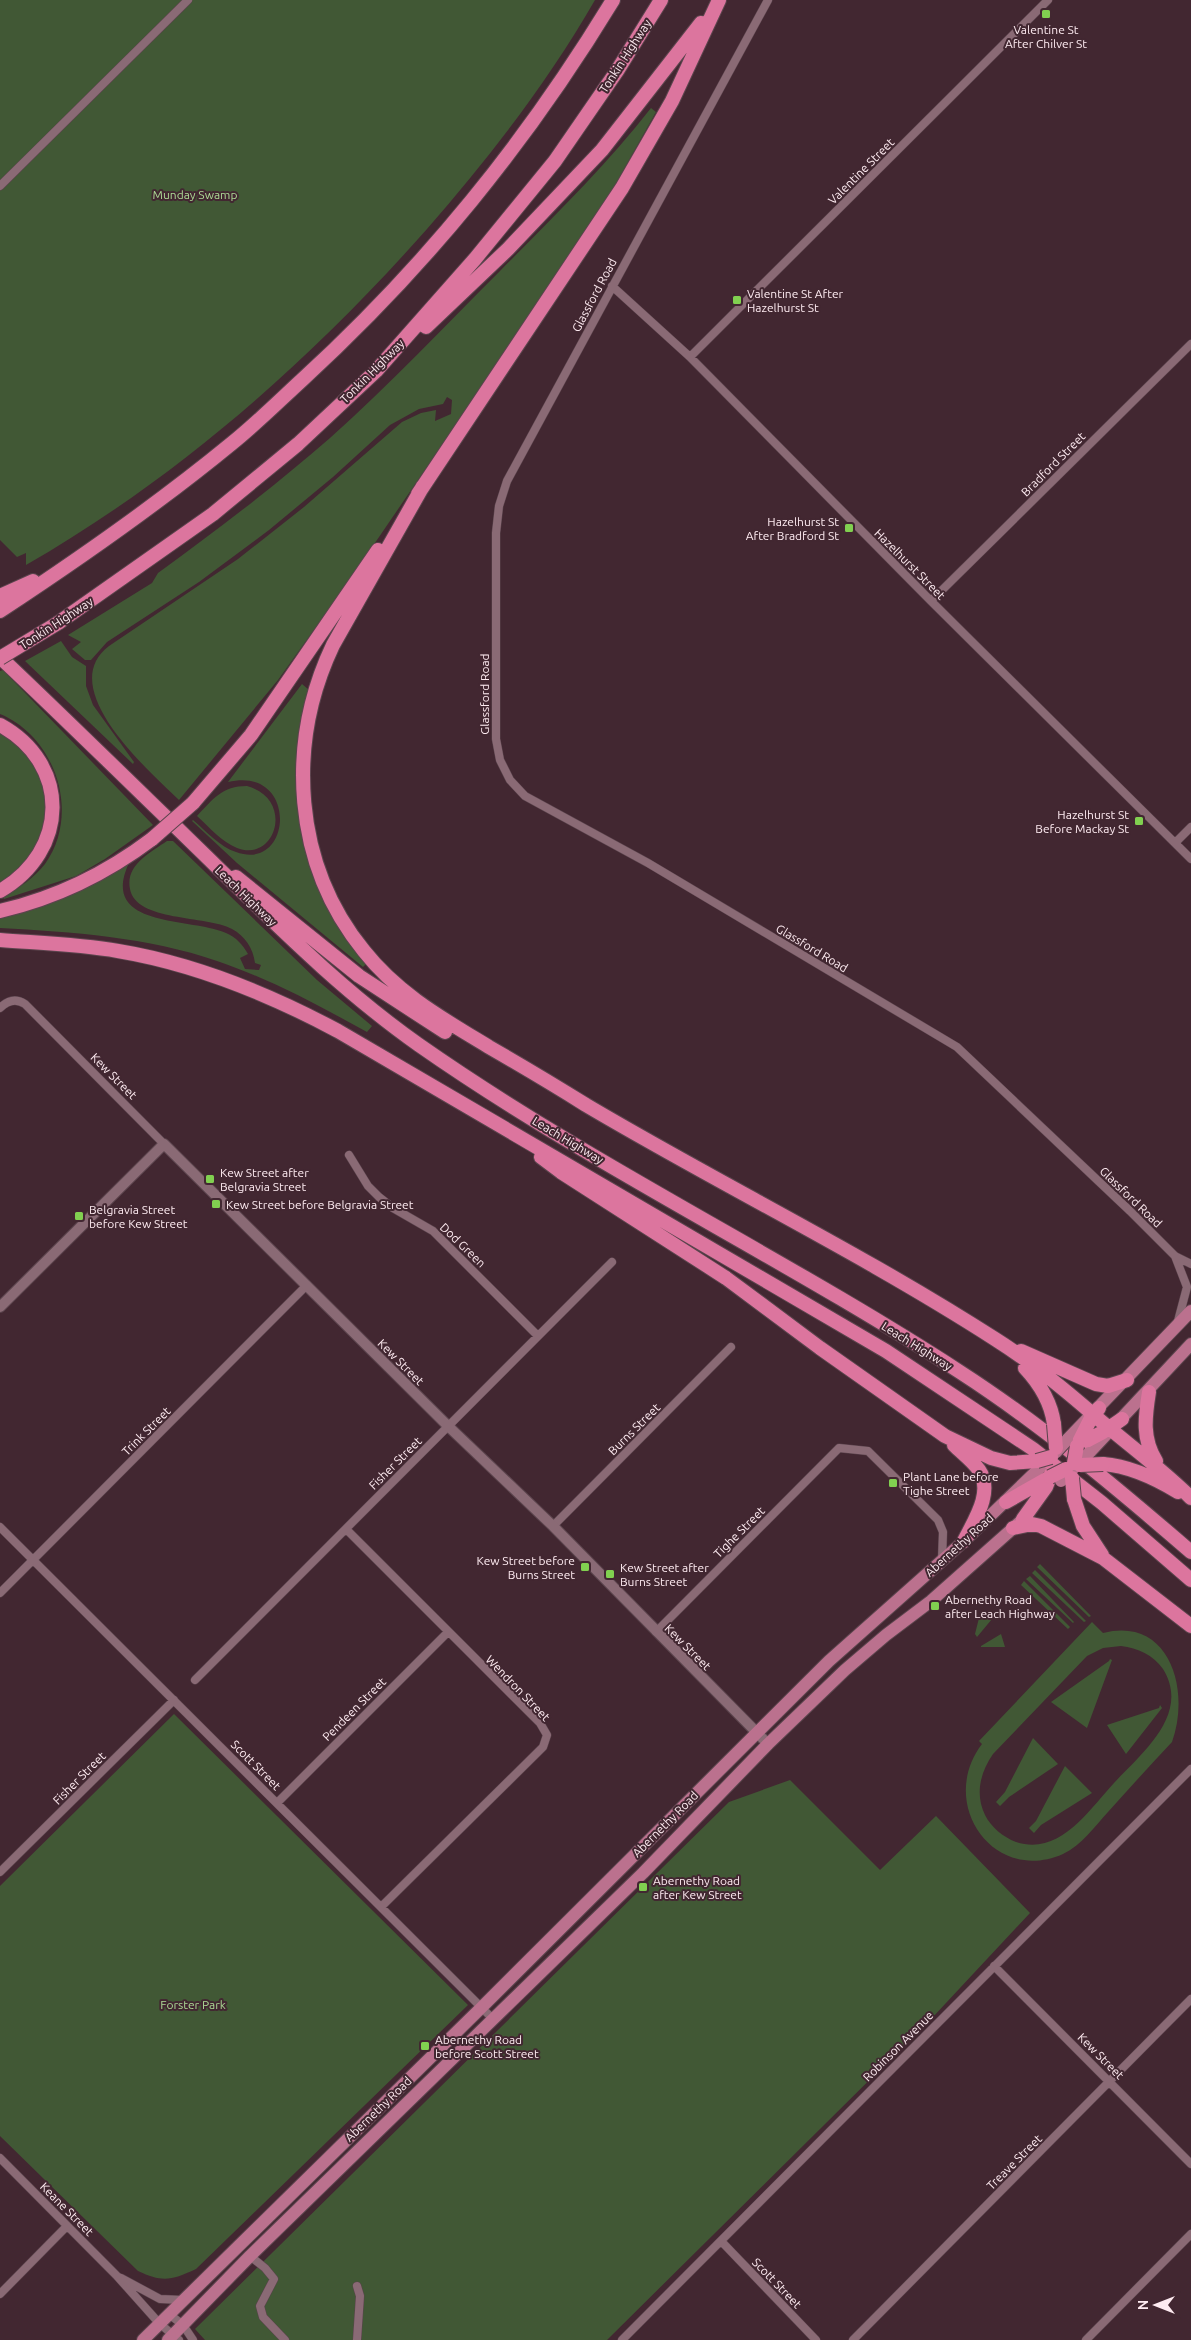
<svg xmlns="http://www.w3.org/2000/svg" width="1191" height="2340" viewBox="0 0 1191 2340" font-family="Ubuntu,sans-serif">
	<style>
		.green { fill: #415835; fill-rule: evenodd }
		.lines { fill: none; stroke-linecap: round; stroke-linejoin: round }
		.minor-casing { stroke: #5b444d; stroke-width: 9 }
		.tertiary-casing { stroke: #5b444d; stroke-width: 12 }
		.primary-casing { stroke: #5b444d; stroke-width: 14 }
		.motorway-casing { stroke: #5b444d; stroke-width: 16 }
		.minor { stroke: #8a6a75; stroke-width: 8 }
		.tertiary { stroke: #8a6a75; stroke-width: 10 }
		.primary { stroke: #bb718e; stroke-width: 12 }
		.motorway { stroke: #dc759e; stroke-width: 14 }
		.primary-bridge-casing { stroke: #5b444d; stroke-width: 14; stroke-linecap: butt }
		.motorway-bridge-casing { stroke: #5b444d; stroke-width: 16; stroke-linecap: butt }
		.primary-bridge { stroke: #bb718e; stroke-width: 12 }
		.motorway-bridge { stroke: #dc759e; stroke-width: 14 }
		.poi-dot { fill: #81d050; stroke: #422731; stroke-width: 2 }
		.labels { text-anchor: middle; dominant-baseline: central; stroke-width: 4; stroke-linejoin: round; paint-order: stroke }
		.poi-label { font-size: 12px; fill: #feebf1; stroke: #422731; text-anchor: start }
		.street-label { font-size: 12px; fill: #feebf1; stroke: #422731 }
		.park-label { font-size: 12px; fill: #acda95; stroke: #422731 }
	</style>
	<rect width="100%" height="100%" fill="#422731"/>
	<path class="green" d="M0 0H595C548 82 489 158 427 229 310 361 179 477 26 565V553L17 557 0 540Z
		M651 108 656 112 605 203 556 278 351 578 278 680 179 800C148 770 54 688 109 646L238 559 304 507 402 422 421 413 436 410 435 421 451 414 452 400 447 397 443 404 419 409 390 425 333 477 269 530 199 582 107 642 91 660H85L72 649 81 642 68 635 152 583 158 573C217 530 275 486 330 438 389 385 444 327 500 271 552 218 605 167 651 108Z
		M61 641 72 657 86 666V686L93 705 134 762 133 764 25 661Z
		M3 670 153 825 105 859 76 876 4 899 3 897C19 888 34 878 45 864 81 814 56 737 0 714V671Z
		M302 684 309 690 301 723 300 813 367 963 363 967 237 863 192 821 193 820C206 831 220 847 236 852 293 873 299 765 228 782Z
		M0 732C58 768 65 850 0 882Z
		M247 786C295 799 276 863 237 848 222 842 209 827 197 816 213 799 222 786 247 786Z
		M167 841H173L317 980 372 1026 367 1032C318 1005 270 979 217 961 148 937 72 932 0 928V916L129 863C98 929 192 917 226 933 236 937 243 945 248 954L240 958 245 969 259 970 261 965 255 963C253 948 245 936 232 929 206 915 136 922 130 889 125 865 151 852 167 841Z
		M1040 1564 1091 1616 1089 1617 1037 1567Z
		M1035 1570 1086 1621 1084 1622 1032 1573Z
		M1030 1576 1074 1622 1073 1623 1026 1579Z
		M1024 1581 1070 1627 1068 1629 1021 1585Z
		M980 1614 992 1619 977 1637 975 1634Z
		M1092 1622 1103 1633C1169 1616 1191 1689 1172 1742 1150 1765 1129 1789 1108 1812 1094 1827 1082 1845 1063 1854 993 1885 937 1803 982 1744L979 1741ZM1121 1646C1138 1648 1153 1655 1163 1669 1191 1714 1142 1753 1114 1783 1088 1811 1060 1856 1016 1842 1003 1837 991 1827 985 1815 975 1794 980 1773 993 1754L1087 1656 1103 1648Z
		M1001 1634 1005 1647H981V1646Z
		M1110 1659 1112 1660 1087 1728 1051 1702 1109 1661Z
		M1160 1705 1162 1708 1126 1754 1107 1725 1159 1708Z
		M174 1714 468 2005 196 2269C172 2280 163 2283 138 2271L0 2136V1886Z
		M1033 1738 1058 1764 1009 1797 1000 1806 996 1802 1005 1792Z
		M1065 1766 1092 1793 1041 1825 1034 1833 1029 1828 1036 1821Z
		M790 1780 880 1870 936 1816 1030 1913 932 2018 607 2340H205L195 2329 729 1802Z"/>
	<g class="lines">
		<defs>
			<path id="minor" d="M768 0 507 481 499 506 496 533V739L500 760 510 780 525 796 648 863 957 1047 1130 1211 1175 1256 1191 1264
				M0 186 188 0
				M612 286 690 357 931 601 1191 859
				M690 357 1048 0
				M931 601 1191 344
				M1175 843 1191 827
				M0 1008C8 1000 16 998 25 1004L164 1144
				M349 1155 368 1186 379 1197 393 1208 433 1231 538 1336
				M1175 1256 1187 1287 1178 1321
				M553 1526 731 1347
				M0 1527 494 2020
				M346 1529 540 1723 547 1735 543 1747 381 1907
				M0 1593 307 1285
				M656 1632 839 1448 868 1451 938 1520 943 1532 942 1559
				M195 1680 612 1262
				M277 1803 448 1632
				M0 1872 174 1700
				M994 1966 1191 2164
				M0 2158 117 2276 159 2323 179 2340
				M721 2241 816 2340
				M250 2256 265 2268 274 2279 260 2306 263 2317 285 2340
				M121 2278 160 2299 183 2300
				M357 2286 360 2296 357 2340
				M0 2294 67 2226
				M169 2314 183 2325 193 2340
				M622 2340 1191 1769
				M853 2340 1191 1999
				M1086 2340 1191 2234"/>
			<path id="tertiary" d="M0 1307 164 1144 448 1426 553 1526 768 1744"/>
			<path id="primary" d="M1067 1440 1191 1311
				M1089 1453 1191 1344
				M143 2340 482 2007 829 1661 964 1541 1046 1462
				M168 2340 250 2256 643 1873 768 1744 845 1670 886 1635 931 1601 1020 1522"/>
			<path id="motorway" d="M426 327 508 249 602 150 701 23
				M423 486 333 645C286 744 293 864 364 951 398 994 443 1019 489 1047 522 1066 554 1085 586 1105 721 1185 863 1254 995 1339 1030 1361 1064 1389 1095 1416 1127 1444 1161 1468 1191 1498
				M418 494 622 188 672 101 719 0
				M0 596 33 581
				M0 611C79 559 158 504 231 444 256 424 279 401 303 379 426 266 526 143 613 0
				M58 623 213 514 298 444 376 371 475 259 555 161 617 71 661 0
				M0 657C73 726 144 796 216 866 281 929 345 993 419 1045 592 1166 783 1257 960 1372 1042 1425 1117 1488 1191 1552
				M0 725C71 764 69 851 0 891
				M193 803 251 735 378 550
				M236 877 359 976 445 1032
				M0 911C56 898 107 873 152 839
				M0 940C39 943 79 944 118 951 196 964 269 994 338 1031L886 1351 1033 1449 1102 1503 1191 1580
				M541 1157 561 1172 726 1278 820 1348 945 1436 991 1458 1010 1463 1037 1461
				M1021 1351 1096 1384 1108 1386 1127 1380
				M1025 1368C1040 1384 1051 1402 1054 1424
				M1149 1392C1145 1417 1142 1439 1156 1461
				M954 1445C962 1453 973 1461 979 1470 994 1492 974 1521 964 1541
				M1077 1446 1090 1420 1099 1408
				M1069 1450 1103 1432 1122 1419
				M1103 1464C1130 1466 1155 1478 1178 1492
				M1074 1499 1083 1526 1102 1555
				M1006 1502 1050 1477
				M1023 1519 1046 1487 1051 1474
				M1013 1528 1032 1524 1041 1526 1103 1558 1191 1626"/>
		</defs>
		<use href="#minor" class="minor-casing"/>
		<use href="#tertiary" class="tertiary-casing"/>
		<use href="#primary" class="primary-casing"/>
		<use href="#motorway" class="motorway-casing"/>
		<use href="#minor" class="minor"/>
		<use href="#tertiary" class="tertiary"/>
		<use href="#primary" class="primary"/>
		<use href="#motorway" class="motorway"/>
		<defs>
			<path id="primary-bridge" d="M1055 1453 1067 1440
				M1075 1467 1089 1453
				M1061 1481 1073 1469"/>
			<path id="motorway-bridge" d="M0 658 58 623
				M152 839 193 803
				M1054 1424 1056 1448
				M1037 1461 1051 1457
				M1074 1463 1077 1446
				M1080 1465 1103 1464
				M1050 1477 1066 1469
				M1072 1478 1074 1499"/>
		</defs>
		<use href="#primary-bridge" class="primary-bridge-casing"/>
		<use href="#motorway-bridge" class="motorway-bridge-casing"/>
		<use href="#primary-bridge" class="primary-bridge"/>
		<use href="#motorway-bridge" class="motorway-bridge"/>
	</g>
	<g class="poi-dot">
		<rect x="1041" y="9" width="10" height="10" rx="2.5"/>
		<rect x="732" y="295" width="10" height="10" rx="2.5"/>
		<rect x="844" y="523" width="10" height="10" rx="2.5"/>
		<rect x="1134" y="816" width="10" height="10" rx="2.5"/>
		<rect x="205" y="1174" width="10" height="10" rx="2.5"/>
		<rect x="211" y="1199" width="10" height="10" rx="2.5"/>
		<rect x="74" y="1211" width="10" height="10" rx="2.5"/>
		<rect x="888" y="1478" width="10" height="10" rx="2.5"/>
		<rect x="580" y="1562" width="10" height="10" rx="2.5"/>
		<rect x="605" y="1569" width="10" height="10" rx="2.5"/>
		<rect x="930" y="1601" width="10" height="10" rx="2.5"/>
		<rect x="638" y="1882" width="10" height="10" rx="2.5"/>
		<rect x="420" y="2041" width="10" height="10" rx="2.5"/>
	</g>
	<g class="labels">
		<g class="poi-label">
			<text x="1046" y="29" text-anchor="middle">Valentine St<tspan x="1046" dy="14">After Chilver St</tspan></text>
			<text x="747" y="293">Valentine St After<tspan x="747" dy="14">Hazelhurst St</tspan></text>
			<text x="839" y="521" text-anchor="end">Hazelhurst St<tspan x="839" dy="14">After Bradford St</tspan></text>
			<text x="1129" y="814" text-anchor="end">Hazelhurst St<tspan x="1129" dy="14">Before Mackay St</tspan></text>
			<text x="220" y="1172">Kew Street after<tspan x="220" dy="14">Belgravia Street</tspan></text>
			<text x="226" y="1204">Kew Street before Belgravia Street</text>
			<text x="89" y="1209">Belgravia Street<tspan x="89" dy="14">before Kew Street</tspan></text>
			<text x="903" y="1476">Plant Lane before<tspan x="903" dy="14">Tighe Street</tspan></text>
			<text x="575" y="1560" text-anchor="end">Kew Street before<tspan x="575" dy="14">Burns Street</tspan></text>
			<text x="620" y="1567">Kew Street after<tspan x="620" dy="14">Burns Street</tspan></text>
			<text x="945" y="1599">Abernethy Road<tspan x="945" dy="14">after Leach Highway</tspan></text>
			<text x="653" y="1880">Abernethy Road<tspan x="653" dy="14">after Kew Street</tspan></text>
			<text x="435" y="2039">Abernethy Road<tspan x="435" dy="14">before Scott Street</tspan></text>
		</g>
		<g class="street-label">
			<text transform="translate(625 56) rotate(-57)">Tonkin Highway</text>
			<text transform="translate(861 171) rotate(-45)">Valentine Street</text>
			<text transform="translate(594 295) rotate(-62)">Glassford Road</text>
			<text transform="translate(372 371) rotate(-45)">Tonkin Highway</text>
			<text transform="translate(1053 464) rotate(-45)">Bradford Street</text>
			<text transform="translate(910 564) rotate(45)">Hazelhurst Street</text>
			<text transform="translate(56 623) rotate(-33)">Tonkin Highway</text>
			<text transform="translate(484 694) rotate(-90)">Glassford Road</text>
			<text transform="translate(246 896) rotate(44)">Leach Highway</text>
			<text transform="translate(812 948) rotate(31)">Glassford Road</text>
			<text transform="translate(114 1076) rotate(45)">Kew Street</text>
			<text transform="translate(568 1140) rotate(31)">Leach Highway</text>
			<text transform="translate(1131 1197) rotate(44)">Glassford Road</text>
			<text transform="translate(463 1245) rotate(44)">Dod Green</text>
			<text transform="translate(917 1346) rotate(32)">Leach Highway</text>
			<text transform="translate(401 1362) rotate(45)">Kew Street</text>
			<text transform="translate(634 1429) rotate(-45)">Burns Street</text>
			<text transform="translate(146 1431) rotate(-45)">Trink Street</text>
			<text transform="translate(395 1463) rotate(-45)">Fisher Street</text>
			<text transform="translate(739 1532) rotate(-45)">Tighe Street</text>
			<text transform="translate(959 1545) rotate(-42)">Abernethy Road</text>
			<text transform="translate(688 1647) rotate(45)">Kew Street</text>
			<text transform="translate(518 1688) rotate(46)">Wendron Street</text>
			<text transform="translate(354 1709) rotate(-45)">Pendeen Street</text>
			<text transform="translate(256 1765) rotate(45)">Scott Street</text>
			<text transform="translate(79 1778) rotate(-45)">Fisher Street</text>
			<text transform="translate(665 1824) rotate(-45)">Abernethy Road</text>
			<text transform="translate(898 2046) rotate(-45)">Robinson Avenue</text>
			<text transform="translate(1101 2056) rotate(45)">Kew Street</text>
			<text transform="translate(378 2109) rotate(-44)">Abernethy Road</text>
			<text transform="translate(1014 2162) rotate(-45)">Treave Street</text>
			<text transform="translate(67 2209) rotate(45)">Keane Street</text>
			<text transform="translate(777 2283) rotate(46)">Scott Street</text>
		</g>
		<g class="park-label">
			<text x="195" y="194">Munday Swamp</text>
			<text x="193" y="2004">Forster Park</text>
		</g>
	</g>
	<g transform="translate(1156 2305) rotate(270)" stroke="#422731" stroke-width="4" paint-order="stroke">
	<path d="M0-4L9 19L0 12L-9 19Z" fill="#feebf1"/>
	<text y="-8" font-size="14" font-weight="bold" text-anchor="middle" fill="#feebf1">N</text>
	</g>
</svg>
